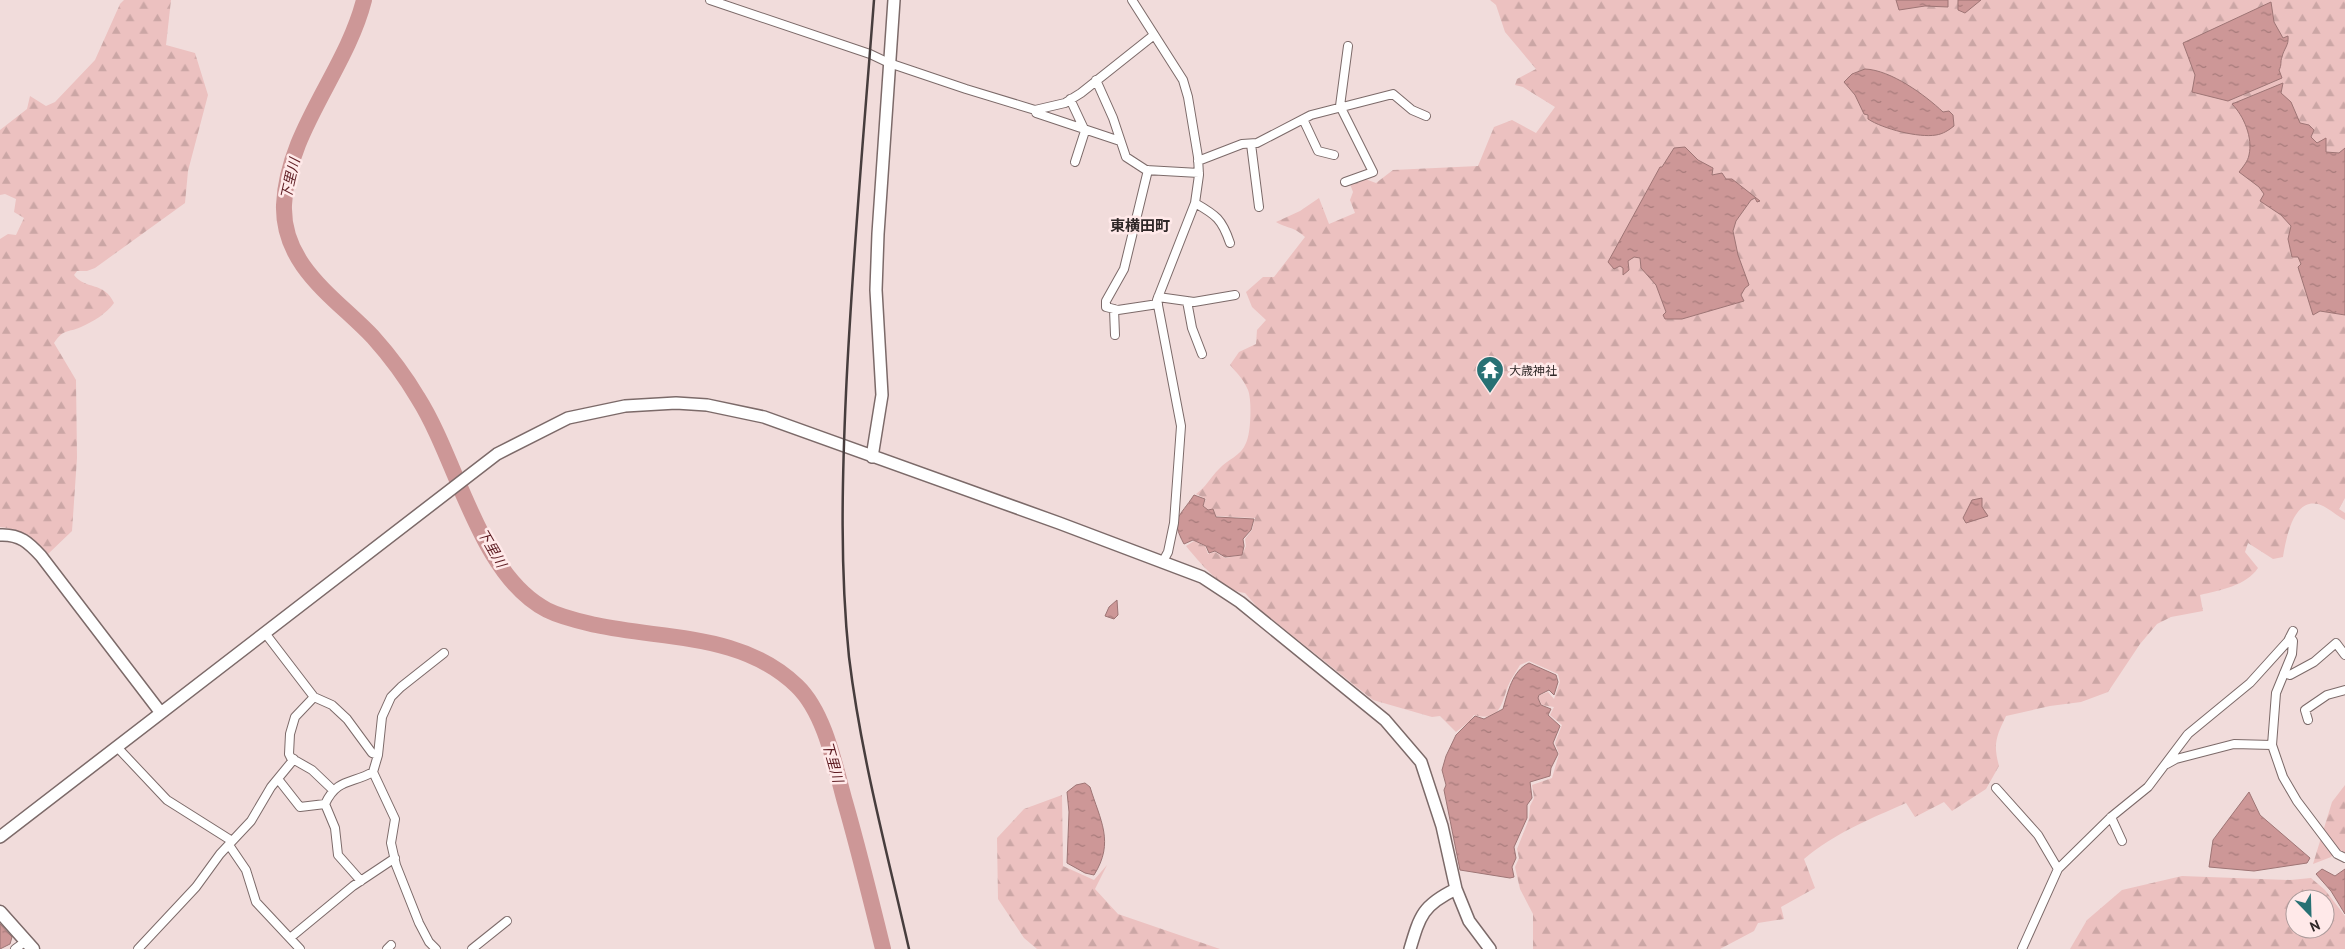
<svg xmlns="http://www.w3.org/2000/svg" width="2345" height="949" viewBox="0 0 2345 949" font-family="'PT Sans','Noto Sans JP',sans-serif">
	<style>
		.forest { fill: url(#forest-firs); fill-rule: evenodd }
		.water { fill: url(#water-ripples); stroke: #9e7575 }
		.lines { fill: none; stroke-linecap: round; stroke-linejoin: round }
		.river { stroke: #cd9797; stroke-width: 16 }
		.street-casing { stroke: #7c6a69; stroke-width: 10 }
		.secondary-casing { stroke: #7c6a69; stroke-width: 14 }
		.primary-casing { stroke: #7c6a69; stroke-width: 15 }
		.street { stroke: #fff; stroke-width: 8 }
		.secondary { stroke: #fff; stroke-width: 11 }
		.primary { stroke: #fff; stroke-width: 12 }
		.rail { stroke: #473d3d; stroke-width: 2.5 }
		.labels { text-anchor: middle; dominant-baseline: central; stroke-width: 5; stroke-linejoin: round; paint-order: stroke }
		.poi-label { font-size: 12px; fill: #2f2727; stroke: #ffe9e9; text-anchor: start }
		.water-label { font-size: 14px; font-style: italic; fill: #5e1c22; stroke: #ffe9e9 }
		.quarter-label { font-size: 15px; font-weight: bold; fill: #2f2727; stroke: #ffe9e9 }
	</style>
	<defs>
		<pattern id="forest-firs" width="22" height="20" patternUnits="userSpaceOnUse" patternTransform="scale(1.25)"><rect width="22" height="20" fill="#ecc1c0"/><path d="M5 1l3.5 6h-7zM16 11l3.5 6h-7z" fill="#cba6a5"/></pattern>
		<pattern id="water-ripples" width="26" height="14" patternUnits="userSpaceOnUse" patternTransform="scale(1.25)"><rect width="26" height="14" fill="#cd9797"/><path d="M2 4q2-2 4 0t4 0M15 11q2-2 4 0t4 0" fill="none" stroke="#a77b7b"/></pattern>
	</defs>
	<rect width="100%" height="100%" fill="#f1dcdb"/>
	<path class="forest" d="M124 0H171L166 45 195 53 208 95 188 171 185 203 95 268 87 271H77L74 275C85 290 104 281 114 303 106 314 94 321 81 327 68 333 64 328 54 343L76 380 77 458 72 531 47 555C33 536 24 530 0 527V239L8 234 16 235 24 218 14 212 16 199 5 194 0 195V130L27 109 30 96 46 106 55 102 95 60 120 4Z
		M1490 0H2345V498L2339 509 2345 513V520C2337 516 2326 506 2318 504 2293 498 2286 539 2283 557L2273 559 2248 543 2245 552 2258 568C2246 586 2220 590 2200 595L2203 611 2171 617 2157 624 2140 644 2108 692 2081 702 2050 706 2006 716C1996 737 1993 744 1999 766L1986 789 1952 811 1944 802 1915 817 1906 803C1870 819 1835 833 1804 859L1815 888 1781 907 1784 919 1758 923 1754 931 1720 949H1533V914L1520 889 1515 867 1519 858 1517 849 1529 819 1530 806 1534 798 1532 785 1552 778 1559 754 1555 743 1562 725 1550 715 1554 707 1542 705 1538 698 1540 695 1548 692 1554 699 1560 682 1558 674 1529 661 1520 665C1516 672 1511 679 1508 686 1501 705 1500 722 1474 715L1470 721 1456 732 1440 716 1432 717 1373 700 1259 609 1245 593C1223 591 1199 562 1186 546L1194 541 1205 546 1208 554 1215 552 1225 558 1242 555 1246 546 1245 539 1252 530 1255 518 1216 516 1213 509 1208 510 1203 506 1206 499 1196 494C1206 487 1210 478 1219 469 1228 459 1241 456 1246 443 1251 433 1252 400 1248 390 1244 380 1237 373 1230 365L1239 352 1256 344 1257 330 1266 320 1252 307 1246 292 1263 277H1274L1305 237C1293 226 1288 229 1276 222L1300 211 1319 198 1329 224 1355 213 1350 200 1353 192 1350 184 1365 179 1376 183 1393 170 1478 166 1494 127 1512 120 1536 133 1555 107 1523 87 1515 85 1517 79 1536 69 1505 32 1496 5Z
		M2345 785V855L2338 849 2331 857 2313 864 2332 802Z
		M1062 795 1063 866 1094 880 1107 865 1095 889 1118 914 1220 949H1037L1024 938 998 899 997 838 1024 809Z
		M2182 876 2290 880 2311 878 2325 890 2345 916V949H2070L2087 920 2122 890ZM2295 899H2325V929H2295Z"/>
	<path class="water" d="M1896 0H1948V7L1925 6 1899 10Z
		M1958 0H1981L1965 13 1958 10Z
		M2271 2 2274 22 2283 38 2288 36C2289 46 2284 48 2282 57 2280 62 2282 65 2279 70L2282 78 2228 101 2192 92 2195 75 2183 43Z
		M1865 69C1891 70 1925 95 1943 112L1949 111 1953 115 1954 126C1949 130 1943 134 1936 135 1919 138 1883 129 1868 119V115L1864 114 1855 95 1844 82 1852 74Z
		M2283 83 2281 93 2291 102 2300 123 2309 125 2314 130 2311 137 2317 143 2326 138V152L2339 153 2345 148V315L2320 311 2313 315 2298 267 2301 264 2298 257H2292L2288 239 2291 226 2281 215 2260 201 2264 194 2259 187 2239 172C2243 167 2248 161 2249 155 2253 138 2244 116 2232 104Z
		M1685 147 1698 160 1713 168 1712 175 1722 173 1726 179H1732L1760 201 1757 202 1755 198 1751 200 1736 221 1733 231 1738 255 1749 285 1745 288 1741 295 1744 301 1682 319H1665L1663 315 1666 312 1656 285 1641 268 1640 258 1634 257 1628 261 1629 270 1623 275V268L1620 266 1614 269 1608 262 1660 167H1662L1674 148Z
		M1194 495 1205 499 1203 506 1208 510 1213 509 1216 517 1254 519 1251 530 1243 539 1244 546 1242 555 1225 557 1215 551 1209 553 1206 546 1193 540 1184 544C1170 518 1179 518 1194 495Z
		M1982 498V507L1988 516 1966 523 1963 518 1972 500Z
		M1117 600 1118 615 1114 619 1105 616 1109 607Z
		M1529 663 1556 675 1558 682 1554 695 1549 690 1539 695 1538 698 1541 705 1551 709 1548 715 1560 726 1553 743 1558 754 1551 768 1550 776 1530 782 1532 798 1527 805V818L1514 847 1516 858 1512 867 1514 877 1510 878 1460 870 1444 790 1446 785 1442 770 1446 756 1456 735 1475 716 1484 719 1503 709C1508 692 1512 671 1529 663Z
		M1085 783 1090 787C1100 820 1115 842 1094 875L1085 873 1067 863 1069 812 1067 792 1076 785Z
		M2249 792 2260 815 2310 858 2307 863 2254 871 2209 867 2213 840Z
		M2322 869 2335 876 2345 869V914L2331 891 2316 874Z
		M0 924 12 937 10 944 0 949Z"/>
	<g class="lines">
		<path class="river" d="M364 0C346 71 287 131 284 205 282 266 336 298 373 337 390 356 405 376 418 398 458 461 479 575 547 610 563 618 579 621 596 625 666 640 742 633 797 686 825 713 835 766 845 802 859 851 871 900 883 949"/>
		<defs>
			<path id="street" d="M710 0 870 54 889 63 966 89 1035 110 1065 103 1081 93 1154 35
				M1132 0 1183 80 1188 97 1198 157 1199 175 1195 203 1157 300 1181 426 1174 523 1168 552 1162 563
				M1096 80 1113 118 1126 157 1146 170 1199 173
				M1070 99 1085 131 1075 162
				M1035 110 1036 113 1120 141
				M1303 119 1318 151 1334 155
				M1251 144 1259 207
				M1198 161 1242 144 1257 143 1311 115 1393 94 1412 110 1426 116
				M1148 170 1124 269 1106 301V307L1118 310 1158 304
				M1345 182 1373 172 1340 106 1348 46
				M1195 203C1216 215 1222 219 1230 243
				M1158 297 1194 302 1235 295
				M1187 301 1192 328 1202 354
				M1114 309 1115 335
				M265 633 314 697 332 705 347 719 372 753 378 755
				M2290 637 2293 641 2292 654 2276 693 2272 745 2283 777 2297 801 2337 854 2345 858
				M2284 673 2290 675 2314 662 2336 643 2345 655
				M314 697 295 717 290 734 289 754 291 758 312 770 333 790
				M2308 720 2305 710 2327 695 2345 690
				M117 747 167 800 232 841
				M2167 764 2176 759 2234 744 2272 745
				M278 779 300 807 325 804 335 828 338 855 361 881
				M1996 788 2038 835 2058 869
				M325 804C337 778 352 784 373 772
				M2111 817 2122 841
				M229 845 246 870 256 902 300 949
				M290 938 353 886 395 858
				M15 949 26 941
				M138 949 196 887 220 854 251 821 271 787 294 759
				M387 949 391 945
				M436 949 429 942 419 923 396 865 391 843 395 819 373 772 378 755 382 717 391 697 401 687 444 653
				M472 949 507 921
				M2022 949 2058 869 2111 817 2148 787 2188 734 2250 683 2288 641 2293 631"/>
			<path id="secondary" d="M872 457 882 395 876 290 878 234 894 0
				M0 535C20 534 29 543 41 556L161 713
				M0 837 497 454 568 418 625 406 676 403 707 405 764 417 1059 523 1202 577 1240 602 1385 720 1421 762 1442 826 1456 889 1469 921 1490 949
				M1410 949C1420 915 1423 905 1456 889"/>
			<path id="primary" d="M0 912 33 949"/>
		</defs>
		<use href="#street" class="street-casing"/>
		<use href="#secondary" class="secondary-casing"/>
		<use href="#primary" class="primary-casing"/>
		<use href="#street" class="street"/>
		<use href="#secondary" class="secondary"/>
		<use href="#primary" class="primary"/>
		<path class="rail" d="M874 0C864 131 852 262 846 393 842 481 840 570 849 657 861 756 887 852 909 949"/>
	</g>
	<defs>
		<symbol id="temple-pin" viewBox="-11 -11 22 30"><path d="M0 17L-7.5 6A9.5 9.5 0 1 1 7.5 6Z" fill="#277174" stroke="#ffe9e9"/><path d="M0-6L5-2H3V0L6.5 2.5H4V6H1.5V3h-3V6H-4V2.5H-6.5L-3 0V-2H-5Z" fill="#fff"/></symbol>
	</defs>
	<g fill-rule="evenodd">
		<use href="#temple-pin" x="1474" y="354" width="32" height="43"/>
	</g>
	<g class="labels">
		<g class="poi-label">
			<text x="1509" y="370">大歳神社</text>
		</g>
		<g class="water-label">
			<text transform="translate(290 179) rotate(-77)">下里川</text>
			<text transform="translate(492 548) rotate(60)">下里川</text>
			<text transform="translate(833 762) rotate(74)">下里川</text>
		</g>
		<g class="quarter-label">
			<text x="1140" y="225">東横田町</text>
		</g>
	</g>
	<g transform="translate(2310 914) rotate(157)"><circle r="24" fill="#ffe9e9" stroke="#ac9b9b"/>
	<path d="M0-4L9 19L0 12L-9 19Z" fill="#277174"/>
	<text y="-8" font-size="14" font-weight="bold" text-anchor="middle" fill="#2f2727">N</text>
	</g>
</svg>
